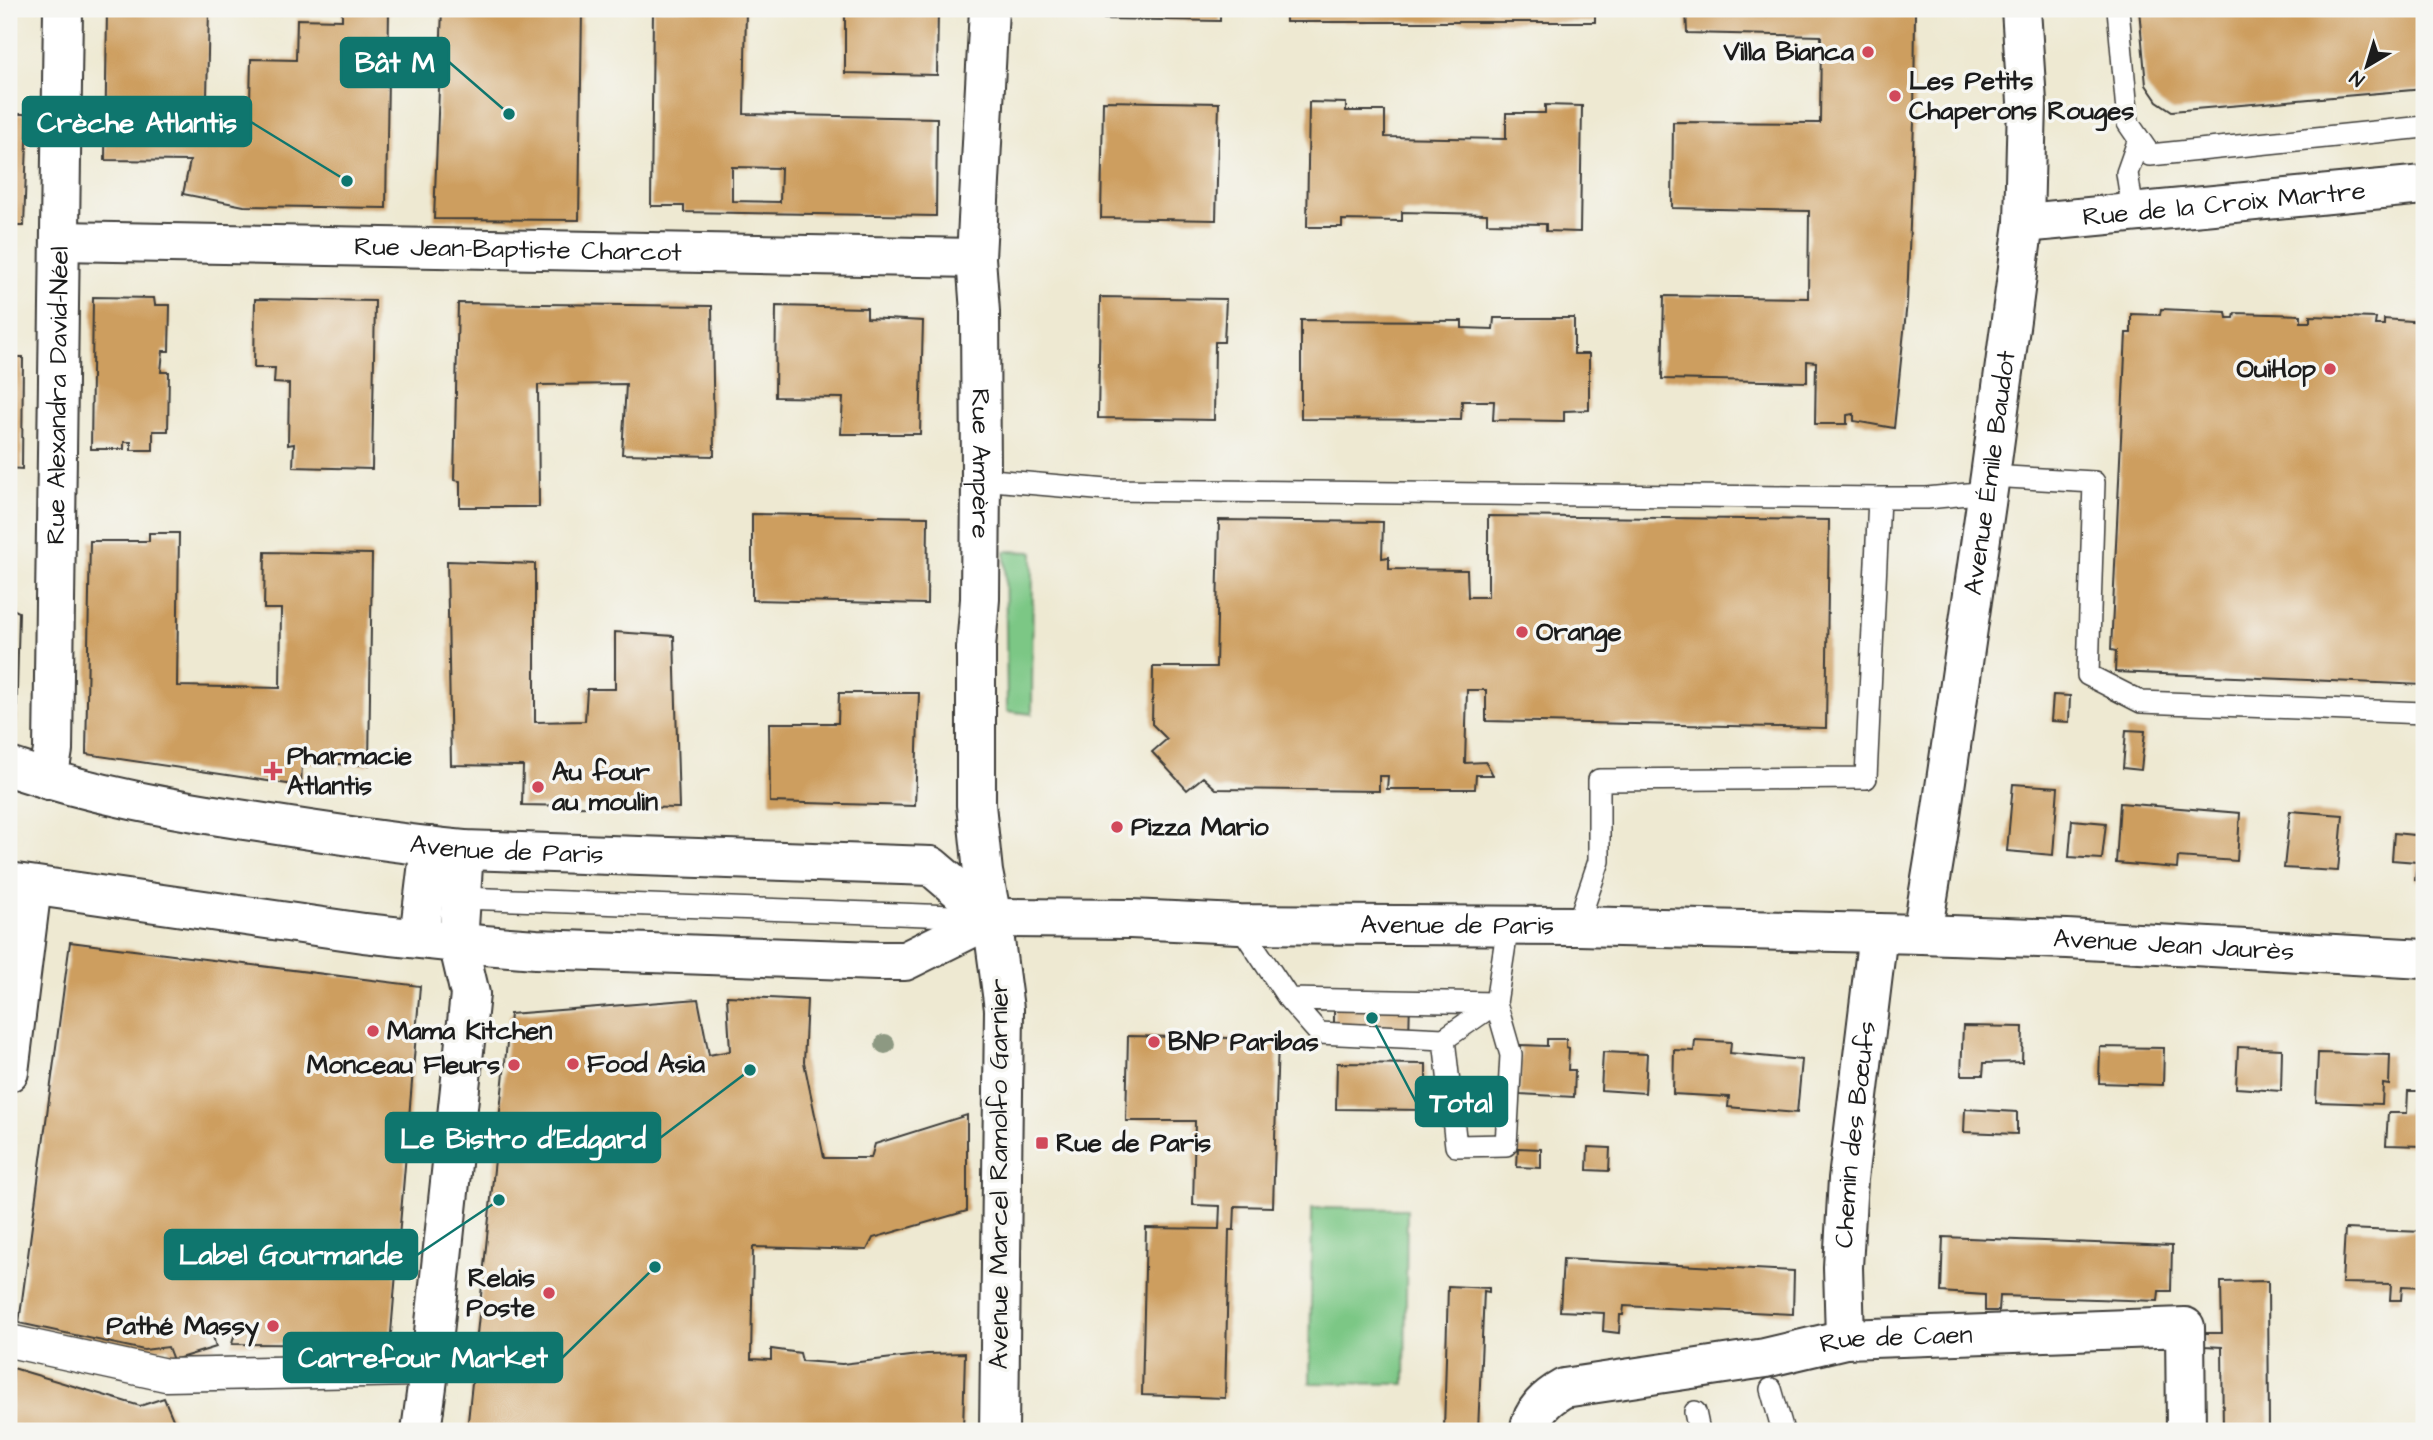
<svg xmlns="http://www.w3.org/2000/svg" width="2433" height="1440" viewBox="0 0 2433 1440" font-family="'Architects Daughter',sans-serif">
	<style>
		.green { fill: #7bc785; stroke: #4c7250; stroke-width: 2 }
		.building { fill: #cd9e5e; fill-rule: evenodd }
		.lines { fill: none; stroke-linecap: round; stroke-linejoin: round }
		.service-casing { stroke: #3c3b37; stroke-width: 24 }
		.pedestrian-casing { stroke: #3c3b37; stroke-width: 35 }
		.minor-casing { stroke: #3c3b37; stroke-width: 42 }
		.tertiary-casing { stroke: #3c3b37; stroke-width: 42 }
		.service { stroke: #fff; stroke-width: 21 }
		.pedestrian { stroke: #fff; stroke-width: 32 }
		.minor { stroke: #fff; stroke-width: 38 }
		.tertiary { stroke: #fff; stroke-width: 38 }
		.tree { fill: #8d9982 }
		.poi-dot { fill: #d1495b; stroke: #f6f6f2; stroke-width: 2.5 }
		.labels { text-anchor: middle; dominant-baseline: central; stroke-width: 7; stroke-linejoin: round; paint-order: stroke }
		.poi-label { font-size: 26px; font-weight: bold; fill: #1c1c1c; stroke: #f6f6f2; text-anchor: start }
		.street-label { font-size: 26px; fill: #1c1c1c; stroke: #f6f6f2 }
		.leader { fill: none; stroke: #0f766e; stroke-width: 2.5 }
		.callout-dot { fill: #0f766e; stroke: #f6f6f2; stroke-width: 2.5 }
		.callout { fill: #0f766e; stroke: #0f766e; stroke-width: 2.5 }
		.callout-label { font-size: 28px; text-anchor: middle; font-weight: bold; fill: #fff }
	</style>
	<rect width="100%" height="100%" fill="#f6f6f2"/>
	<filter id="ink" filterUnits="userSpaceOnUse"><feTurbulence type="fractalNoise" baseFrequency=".0143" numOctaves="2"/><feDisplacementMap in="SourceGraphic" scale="14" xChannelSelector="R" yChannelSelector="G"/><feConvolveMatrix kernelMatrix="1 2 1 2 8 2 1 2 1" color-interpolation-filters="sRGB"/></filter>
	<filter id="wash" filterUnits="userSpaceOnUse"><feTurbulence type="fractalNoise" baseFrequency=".00686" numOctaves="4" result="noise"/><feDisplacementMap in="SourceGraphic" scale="28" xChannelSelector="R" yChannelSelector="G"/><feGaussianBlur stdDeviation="1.57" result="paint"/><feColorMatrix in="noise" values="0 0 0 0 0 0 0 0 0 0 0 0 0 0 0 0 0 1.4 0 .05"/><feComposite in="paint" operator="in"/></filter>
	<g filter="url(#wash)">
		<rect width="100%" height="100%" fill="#eee9d2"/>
		<path class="green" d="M1005 551 1033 552 1032 714 1007 711Z
			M1312 1208 1407 1209 1405 1384 1310 1383Z"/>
		<g id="blocks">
			<path class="building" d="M107 9H209L207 97 250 102 251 59 296 60 297 19 342 20V9H389L386 208 244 206 183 194 190 161 105 160Z
				M442 9H582L579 220 434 219Z
				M653 9H746L744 114 937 118 936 216 684 212V206H651ZM732 167 781 168 780 202 732 201Z
				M845 9H938L937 75 845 73Z
				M1104 9H1220V21L1104 19Z
				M1286 9H1595V22H1286Z
				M1686 9H1915L1914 122 1907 302 1894 428 1854 421V414L1847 415V424H1815L1816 362 1807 361V382L1662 379 1664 296 1808 298 1809 211 1672 208 1673 122 1820 123 1821 36 1687 33Z
				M2139 9H2424V89L2172 111 2157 101 2146 85Z
				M1103 101 1219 103 1216 220 1101 218Z
				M1309 102 1346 103V111H1385V137L1506 139V113H1545V105L1582 106 1580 232 1546 231V224L1487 223V214L1402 212V221L1342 220V227H1307Z
				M9 114H28L24 226H9Z
				M93 297 154 298 155 305H170L169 351H163L161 372H169L168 431H153V450H131V442H124V449H91Z
				M1100 297 1226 299 1224 342H1215L1214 420 1098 418Z
				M255 299 375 301 372 469 293 467 294 444 288 445 289 384 274 383 275 368H254Z
				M458 303 712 306 714 456 622 454 626 384 538 385 539 507H460V481L454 480Z
				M776 306 867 308V318L923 321 920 434H841L843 398 775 397Z
				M2161 309 2226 312 2227 318H2234L2235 313 2301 315V322H2310V316L2376 318 2375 325H2384V319L2424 322V685L2115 672 2116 651 2111 650 2126 333H2131V314L2160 315Z
				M1494 318H1574V354H1589V410L1564 411V421L1493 420 1494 401H1462L1461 420 1301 419V320L1462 321V328L1493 329Z
				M9 357H23L22 469 9 468Z
				M752 514 928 517 927 604 752 600Z
				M1488 516 1829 520 1826 728 1486 721V690H1467L1465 763 1486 762 1493 775H1476L1475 789H1387L1388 776H1379V791L1216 789 1203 777 1187 790 1152 752 1167 739 1152 724 1153 667H1216L1219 520 1383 522 1382 558 1389 557V569L1467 570 1468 597H1488Z
				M149 533H179L177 686 280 688 281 609H264L265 552 372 554 369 765 302 763 301 786 86 754 90 541H149Z
				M447 561 535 564V722L585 721 587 689H615V632L674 636 679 808 522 805 523 766 451 765Z
				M9 607 19 612 16 732 9 730Z
				M839 693H919L915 806 770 802 769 723H838Z
				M2053 695 2070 696 2069 722 2051 721Z
				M2126 730 2145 731 2141 770 2123 768Z
				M2013 784 2058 787 2053 855 2007 851Z
				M2120 803 2240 813 2237 861 2178 857 2177 868 2116 863Z
				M2290 811 2343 815 2338 871 2284 868Z
				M2072 820 2106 823 2102 859 2069 857Z
				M2394 833 2424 836V881L2415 880 2417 862 2392 860Z
				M70 942 420 986 390 1345 232 1344 237 1325 209 1322 216 1347 173 1360 168 1347 144 1350 19 1323Z
				M1334 995 1410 997 1409 1041 1334 1040Z
				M727 996 807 1000 804 1062 824 1158H871L875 1144 967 1115V1211L873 1238 867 1250 753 1247 751 1359 771 1360V1349L800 1353 802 1361 842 1364 927 1354 965 1353 963 1431H467L510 1014 698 999 709 1055 730 1051Z
				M1963 1026 2023 1027 2022 1062 1984 1063 1983 1075H1961Z
				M1128 1036 1278 1039 1273 1207 1235 1206 1234 1230H1229L1225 1398 1142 1395 1146 1228 1219 1229 1220 1206 1193 1205 1195 1121H1126Z
				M1547 1039H1566V1047L1569 1048 1568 1070H1575L1574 1097 1520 1094 1521 1045 1547 1046Z
				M1695 1040 1731 1042 1730 1053 1802 1060 1797 1113 1728 1107 1729 1097 1673 1094 1674 1050 1694 1051Z
				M2100 1047 2164 1048 2163 1085 2099 1083Z
				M2238 1047 2282 1049 2281 1091 2236 1088Z
				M1603 1052 1647 1054 1645 1093 1601 1090Z
				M2318 1053 2390 1055 2389 1085 2383 1084 2382 1104 2316 1102Z
				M1337 1063 1426 1064V1110L1336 1109Z
				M2408 1091H2424V1146L2386 1145 2388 1113H2407Z
				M1965 1109 2017 1112V1134L1964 1132Z
				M1588 1147 1610 1148 1609 1171 1587 1170Z
				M1518 1148 1541 1149V1168L1517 1167Z
				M2345 1229 2424 1232V1287L2402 1286 2401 1300H2390L2391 1284 2342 1283Z
				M1943 1237 2172 1246 2171 1291H2159L2158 1301 2000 1296 1999 1311H1985V1295L1941 1292Z
				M1563 1259 1794 1271 1793 1314 1624 1306 1623 1315H1620L1619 1333 1603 1331 1604 1313 1560 1311Z
				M2268 1281 2269 1431H2223L2222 1347 2205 1346V1333H2222L2221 1282Z
				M1448 1286 1489 1288V1292L1484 1291 1478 1431H1444Z
				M13 1368 140 1406 164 1398 178 1431H9Z"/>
		</g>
	</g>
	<g filter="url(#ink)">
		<use href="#blocks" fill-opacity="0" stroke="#3c3b37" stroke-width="2"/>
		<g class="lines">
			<defs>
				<path id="service" d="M2118 9 2128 123 2150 155 2424 127
					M2133 212 2127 173 2139 139
					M1990 476 2094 482 2088 675 2141 702 2424 713
					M981 479 1107 490 1879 498 1866 778 1599 780V861L1577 926
					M1879 498H1927L1988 492
					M461 898 980 917
					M1239 924 1289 999 1319 1033 1444 1039 1496 1003 1508 925
					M1289 999 1496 1003 1511 1055 1506 1145 1456 1146 1444 1039
					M1771 1389 1783 1431
					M1695 1412 1699 1431"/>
				<path id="pedestrian" d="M9 1341 166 1375 413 1370"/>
				<g id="minor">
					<path id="s1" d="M989 9 976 258 980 312 981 479 980 599 976 648V805L983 872 992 918"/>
					<path id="s2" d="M2024 223 2424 185"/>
					<path id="s3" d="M60 241 976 258"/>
					<path id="s4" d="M48 780 53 750 63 9"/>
					<path id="s5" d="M1922 934 2067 939 2424 959"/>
					<path d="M9 1072 32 886"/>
					<path id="s6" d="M1845 1339 1843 1267 1848 1179 1878 933"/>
					<path d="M421 1431 433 1342 470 994 458 943"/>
					<path id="s7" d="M1529 1431C1533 1410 1546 1398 1564 1388L1765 1358 1845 1339 2185 1327 2186 1431"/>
				</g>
				<g id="tertiary">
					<path id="s8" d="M9 767C93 795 171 809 258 822 327 833 395 843 464 850L931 866 992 918"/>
					<path id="s9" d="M9 882 364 933 458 943 536 949 878 961H905L992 918 1130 919 1239 924 1577 926 1922 934 1938 836 1990 476 2024 223 2027 102 2021 9"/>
					<path d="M992 918 1004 1009 999 1431"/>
					<path d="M419 938 430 846"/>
					<path d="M458 943 464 850"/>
				</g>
			</defs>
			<use href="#service" class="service-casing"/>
			<use href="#pedestrian" class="pedestrian-casing"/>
			<use href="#minor" class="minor-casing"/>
			<use href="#tertiary" class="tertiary-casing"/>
			<use href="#service" class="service"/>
			<use href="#pedestrian" class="pedestrian"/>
			<use href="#minor" class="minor"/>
			<use href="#tertiary" class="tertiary"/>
		</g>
		<circle class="tree" cx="885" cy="1044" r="10"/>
	</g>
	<g class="poi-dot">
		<circle cx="1868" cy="52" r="7"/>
		<circle cx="1895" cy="96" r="7"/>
		<circle cx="2330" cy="369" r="7"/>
		<circle cx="1522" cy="632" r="7"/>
		<path d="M269.5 760.5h7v7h7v7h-7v7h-7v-7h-7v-7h7z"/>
		<circle cx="538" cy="787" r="7"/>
		<circle cx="1117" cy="827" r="7"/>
		<circle cx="373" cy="1031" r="7"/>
		<circle cx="1154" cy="1042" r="7"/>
		<circle cx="573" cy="1064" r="7"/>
		<circle cx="514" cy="1065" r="7"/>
		<rect x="1035" y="1136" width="14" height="14" rx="3.5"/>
		<circle cx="549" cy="1293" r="7"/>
		<circle cx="273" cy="1326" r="7"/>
	</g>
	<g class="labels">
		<g class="poi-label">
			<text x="1854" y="52" text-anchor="end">Villa Bianca</text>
			<text x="1909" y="81">Les Petits<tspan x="1909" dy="30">Chaperons Rouges</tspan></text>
			<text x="2316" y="369" text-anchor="end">OuiHop</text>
			<text x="1536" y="632">Orange</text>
			<text x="287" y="756">Pharmacie<tspan x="287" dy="30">Atlantis</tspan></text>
			<text x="552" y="772">Au four<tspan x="552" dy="30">au moulin</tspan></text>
			<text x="1131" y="827">Pizza Mario</text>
			<text x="387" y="1031">Mama Kitchen</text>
			<text x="1168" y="1042">BNP Paribas</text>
			<text x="587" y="1064">Food Asia</text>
			<text x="500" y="1065" text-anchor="end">Monceau Fleurs</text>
			<text x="1056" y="1143">Rue de Paris</text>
			<text x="535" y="1278" text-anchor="end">Relais<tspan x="535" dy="30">Poste</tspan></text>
			<text x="259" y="1326" text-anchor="end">Pathé Massy</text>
		</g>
		<g class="street-label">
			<text stroke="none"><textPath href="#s2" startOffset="201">Rue de la Croix Martre</textPath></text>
			<text stroke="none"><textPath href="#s3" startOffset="458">Rue Jean-Baptiste Charcot</textPath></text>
			<text stroke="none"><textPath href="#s4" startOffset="385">Rue Alexandra David-Néel</textPath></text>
			<text stroke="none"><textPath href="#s1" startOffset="455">Rue Ampère</textPath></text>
			<text stroke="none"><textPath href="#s9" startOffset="2394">Avenue Émile Baudot</textPath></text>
			<text stroke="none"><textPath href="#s8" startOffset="506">Avenue de Paris</textPath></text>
			<text stroke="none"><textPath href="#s9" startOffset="1463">Avenue de Paris</textPath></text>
			<text stroke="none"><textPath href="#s5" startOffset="252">Avenue Jean Jaurès</textPath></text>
			<text stroke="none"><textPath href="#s6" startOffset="205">Chemin des Bœufs</textPath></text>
			<text transform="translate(999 1174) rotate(-90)">Avenue Marcel Ramolfo Garnier</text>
			<text stroke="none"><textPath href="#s7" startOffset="394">Rue de Caen</textPath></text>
		</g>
	</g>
	<path class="leader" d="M509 114L449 62M347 181L251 122M1372 1018L1416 1102M750 1070L660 1138M499 1200L417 1255M655 1267L562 1358"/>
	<g class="callout-dot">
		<circle cx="509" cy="114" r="7"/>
		<circle cx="347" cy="181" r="7"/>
		<circle cx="1372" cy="1018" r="7"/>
		<circle cx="750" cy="1070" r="7"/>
		<circle cx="499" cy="1200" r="7"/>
		<circle cx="655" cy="1267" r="7"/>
	</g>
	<g class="callout">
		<rect x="341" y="38" width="108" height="49" rx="7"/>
		<rect x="23" y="97" width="228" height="49" rx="7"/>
		<rect x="1416" y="1077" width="91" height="49" rx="7"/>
		<rect x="386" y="1113" width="274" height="49" rx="7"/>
		<rect x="165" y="1230" width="252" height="49" rx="7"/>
		<rect x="284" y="1333" width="278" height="49" rx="7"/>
	</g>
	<g class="callout-label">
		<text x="395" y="72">Bât M</text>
		<text x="137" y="132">Crèche Atlantis</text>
		<text x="1461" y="1112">Total</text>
		<text x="523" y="1148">Le Bistro d'Edgard</text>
		<text x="291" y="1264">Label Gourmande</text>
		<text x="423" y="1367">Carrefour Market</text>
	</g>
	<rect width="2433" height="1440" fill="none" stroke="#f6f6f2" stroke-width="35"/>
	<g transform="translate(2367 66) rotate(218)" stroke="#f6f6f2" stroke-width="5" paint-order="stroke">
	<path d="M0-5L12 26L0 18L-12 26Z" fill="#1c1c1c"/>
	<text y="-10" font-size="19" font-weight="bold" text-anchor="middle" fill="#1c1c1c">N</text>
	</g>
</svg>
